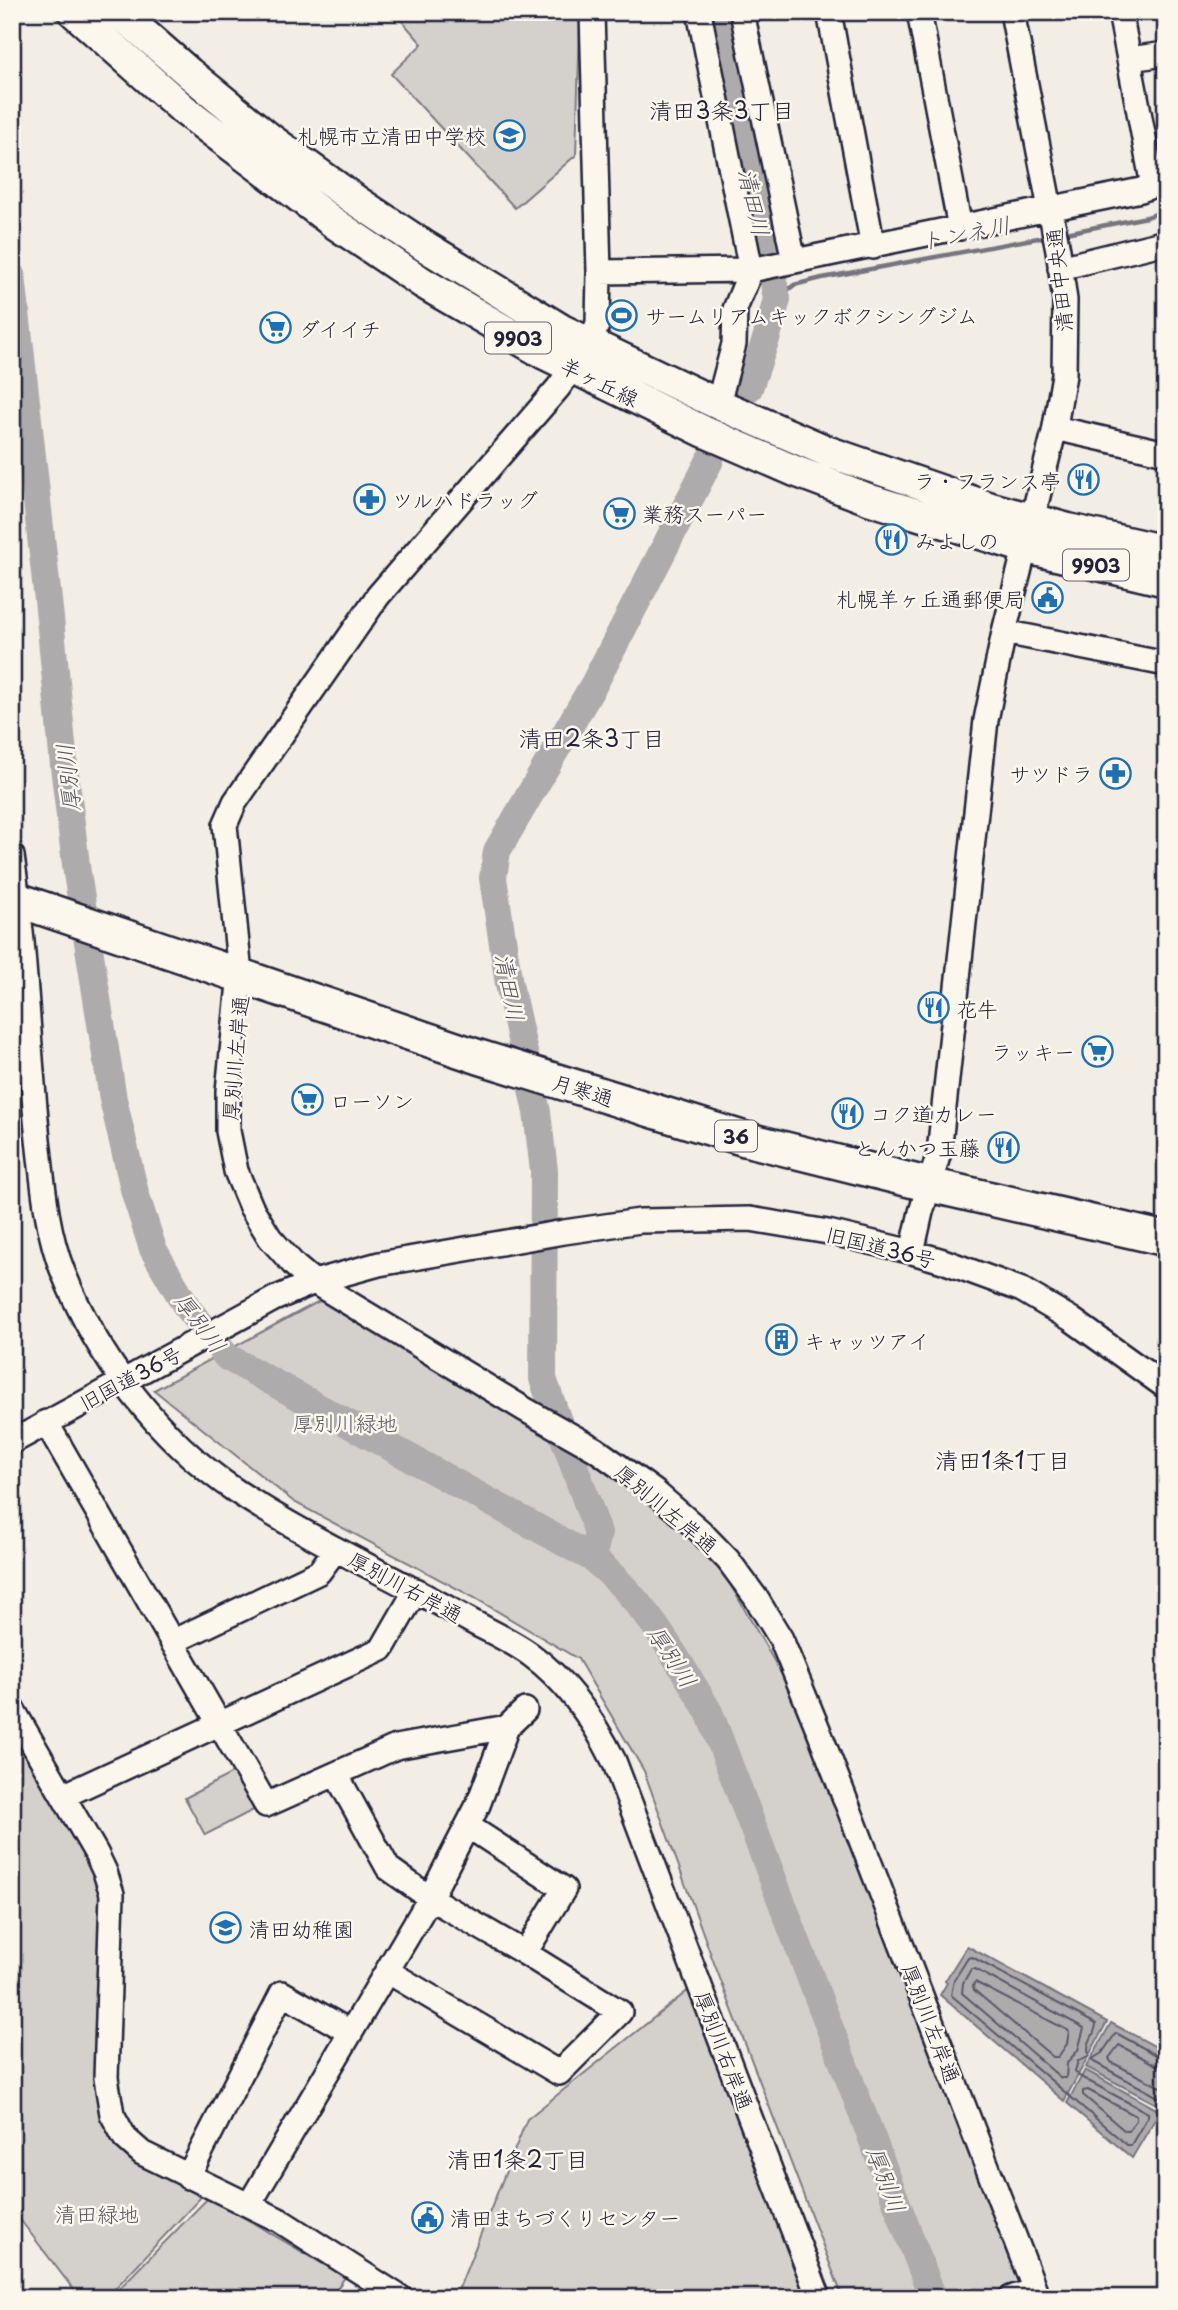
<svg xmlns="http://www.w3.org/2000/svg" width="1178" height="2310" viewBox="0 0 1178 2310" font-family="'Playpen Sans','Klee One',sans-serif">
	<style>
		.green { fill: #d4d1cc; stroke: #7b7a84; stroke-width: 2 }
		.water { fill: #aeabad; stroke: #76747f; stroke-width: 2 }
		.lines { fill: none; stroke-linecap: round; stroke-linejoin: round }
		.shore { stroke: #5a5969; stroke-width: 2 }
		.stream { stroke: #76747f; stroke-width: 4.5 }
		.river { stroke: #aeabad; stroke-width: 28 }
		.minor-casing { stroke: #22223b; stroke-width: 28 }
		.major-casing { stroke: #22223b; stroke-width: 35 }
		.highway-casing { stroke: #22223b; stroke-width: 38 }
		.minor { stroke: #fbf7ec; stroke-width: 23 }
		.major { stroke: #fbf7ec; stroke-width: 30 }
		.highway { stroke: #fbf7ec; stroke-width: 33 }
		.labels { text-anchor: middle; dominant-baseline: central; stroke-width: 5; stroke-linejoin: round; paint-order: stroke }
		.shield { fill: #fbf7ec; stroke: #636270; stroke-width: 2 }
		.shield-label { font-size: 19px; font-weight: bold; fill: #22223b }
		.poi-label { font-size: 21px; fill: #22223b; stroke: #fbf7ec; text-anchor: start }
		.street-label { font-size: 21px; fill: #22223b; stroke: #fbf7ec }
		.park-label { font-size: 21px; fill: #575766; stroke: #fbf7ec }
		.neighbourhood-label { font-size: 23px; fill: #22223b; stroke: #fbf7ec }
		.water-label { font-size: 23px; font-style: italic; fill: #535263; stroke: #fbf7ec }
	</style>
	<rect width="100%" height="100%" fill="#f2eee5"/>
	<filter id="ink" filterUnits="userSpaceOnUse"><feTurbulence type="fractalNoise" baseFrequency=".0143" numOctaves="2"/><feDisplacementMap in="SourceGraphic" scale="14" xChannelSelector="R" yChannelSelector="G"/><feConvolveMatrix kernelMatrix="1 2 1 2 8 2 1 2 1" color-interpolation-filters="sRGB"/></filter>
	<g filter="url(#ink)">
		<path class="green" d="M394 12H576L580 24 576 155 515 208 391 74 422 44Z
			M325 1298 633 1484 721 1568 810 1724 1031 2298H843L711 1955 644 1771 578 1659 475 1598 294 1502 154 1390Z
			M12 1733 100 1878 104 1971 97 2089 172 2177 201 2197 106 2298H80L12 2209Z
			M238 1770 259 1807 205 1835 185 1798Z
			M690 1989 806 2298H455L527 2119Z
			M209 2197 345 2277 331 2298H158L155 2292 147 2289 124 2298H110Z"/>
		<path class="water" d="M967 1946 1107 2022 1064 2101 940 1995 947 1983 945 1981Z
			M1111 2023 1166 2052V2101L1162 2107 1086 2067Z
			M1085 2070 1160 2111 1132 2158 1067 2103Z"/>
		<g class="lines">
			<path class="shore" d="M972 1957 1096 2024C1095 2038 1085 2040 1089 2056L1078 2061 1075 2071 1079 2076 1148 2113V2116L1131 2145H1127L951 1995 954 1980 968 1958Z
				M971 1969H975L1084 2028 1078 2050 1067 2063 1066 2078H1061L962 1993 963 1983Z
				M975 1982 1069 2031 1067 2044 1058 2057H1053L974 1990 973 1986Z
				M1166 2057H1160L1116 2033 1102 2053 1092 2059 1094 2062 1160 2098 1166 2099
				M1166 2066 1156 2065 1119 2045 1109 2058 1111 2062 1166 2090
				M1088 2090 1136 2116V2120L1129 2131H1125L1083 2095V2091Z"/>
			<path class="stream" d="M1061 234 1147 217 1166 210
				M777 299 794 285 822 278 1049 236"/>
			<path class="river" d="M727 12 724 64 767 246 777 299 767 336 749 388
				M12 276 50 618 64 766 77 873 113 1099 135 1193 153 1249 188 1309 227 1357 592 1558C644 1599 675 1655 709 1712L933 2298
				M592 1558 598 1533 543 1379 544 1171 537 1112 509 984 493 878 497 851 594 684 710 460"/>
			<defs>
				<path id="minor" d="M592 12 599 272 598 323 590 344 558 388 378 596 235 802 225 825 240 974 228 1091V1131L236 1171 251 1207 270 1238 295 1266 314 1282 524 1409 595 1449 655 1492 699 1530 728 1560 756 1598 781 1639 818 1729 1038 2298
					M699 12 751 270 735 309 734 344 718 404
					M742 12 794 261
					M829 12 873 247
					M919 12 960 228
					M1120 12 1153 186
					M1129 59 1166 54
					M1060 268 1166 242
					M599 272 751 270 1141 190 1166 180
					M1055 428 1166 453
					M1004 632 1166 664
					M12 856C26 950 28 1045 38 1139 43 1183 46 1230 63 1272 98 1359 158 1439 236 1491 310 1540 392 1576 469 1620 489 1631 512 1641 531 1655 567 1681 594 1721 614 1761L819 2298
					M912 1252 921 1212 939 1153 986 720 1004 632 1054 432 1064 375 1065 300 1058 250 1012 12
					M46 1422 266 1805 396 1747 507 1727
					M12 1442 274 1299 314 1282 379 1264 564 1232 640 1221 750 1219 828 1232 912 1252 943 1261 1022 1290 1071 1319 1166 1387
					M172 1642 319 1572 336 1549
					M12 1708 96 1853 105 1872 112 1894 106 2078 112 2114 125 2138 142 2153 279 2220 401 2298
					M336 1774 388 1868 430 1898 525 1953 620 2012 559 2073 387 1971
					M63 1796 382 1649 416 1590
					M468 1826 564 1889 525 1953
					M188 2177 282 1993 350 2032
					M249 2205 430 1898 478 1805 507 1727 525 1710
					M1011 2298 1034 2290"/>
				<path id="major" d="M74 12 183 109 334 223 423 283 545 354 705 432 795 471 871 500 1026 548 1166 581
					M119 12 189 73 270 139 355 200 426 247 562 330 718 404 829 452 991 508 1068 529 1166 551"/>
				<path id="highway" d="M12 898 479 1057 745 1139 930 1185 1166 1239"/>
			</defs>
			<use href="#minor" class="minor-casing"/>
			<use href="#major" class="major-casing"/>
			<use href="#highway" class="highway-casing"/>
			<use href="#minor" class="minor"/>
			<use href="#major" class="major"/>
			<use href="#highway" class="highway"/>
		</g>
	</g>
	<defs>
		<symbol id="school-ring" viewBox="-11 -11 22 22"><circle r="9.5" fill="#fbf7ec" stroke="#1f6fb2" stroke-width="1.5"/><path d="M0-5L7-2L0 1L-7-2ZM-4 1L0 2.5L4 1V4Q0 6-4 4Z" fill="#1f6fb2"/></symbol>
		<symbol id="stadium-ring" viewBox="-11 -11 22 22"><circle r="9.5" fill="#fbf7ec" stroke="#1f6fb2" stroke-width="1.5"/><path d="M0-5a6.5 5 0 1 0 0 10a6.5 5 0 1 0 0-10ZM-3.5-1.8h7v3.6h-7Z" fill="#1f6fb2"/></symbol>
		<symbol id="supermarket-ring" viewBox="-11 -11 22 22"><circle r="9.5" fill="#fbf7ec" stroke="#1f6fb2" stroke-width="1.5"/><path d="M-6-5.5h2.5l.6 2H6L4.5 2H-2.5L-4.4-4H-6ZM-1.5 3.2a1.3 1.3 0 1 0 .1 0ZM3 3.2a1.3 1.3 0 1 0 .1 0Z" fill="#1f6fb2"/></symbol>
		<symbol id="restaurant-ring" viewBox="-11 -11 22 22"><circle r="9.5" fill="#fbf7ec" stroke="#1f6fb2" stroke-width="1.5"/><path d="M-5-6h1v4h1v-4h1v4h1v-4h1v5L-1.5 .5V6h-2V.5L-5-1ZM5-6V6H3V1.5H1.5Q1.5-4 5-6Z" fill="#1f6fb2"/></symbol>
		<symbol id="pharmacy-ring" viewBox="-11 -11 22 22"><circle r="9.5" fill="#fbf7ec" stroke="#1f6fb2" stroke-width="1.5"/><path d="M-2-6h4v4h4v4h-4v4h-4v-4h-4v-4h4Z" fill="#1f6fb2"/></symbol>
		<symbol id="civic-ring" viewBox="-11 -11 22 22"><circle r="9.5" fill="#fbf7ec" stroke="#1f6fb2" stroke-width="1.5"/><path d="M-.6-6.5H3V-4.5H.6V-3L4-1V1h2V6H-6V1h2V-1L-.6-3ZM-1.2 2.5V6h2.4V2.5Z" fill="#1f6fb2"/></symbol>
		<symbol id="building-ring" viewBox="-11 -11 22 22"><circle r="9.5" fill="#fbf7ec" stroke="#1f6fb2" stroke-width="1.5"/><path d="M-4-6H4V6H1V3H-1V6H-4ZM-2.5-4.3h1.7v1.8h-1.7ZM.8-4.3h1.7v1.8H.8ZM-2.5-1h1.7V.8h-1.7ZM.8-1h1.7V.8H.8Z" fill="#1f6fb2"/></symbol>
	</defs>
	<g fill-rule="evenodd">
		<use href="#school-ring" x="492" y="118" width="35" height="35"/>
		<use href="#stadium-ring" x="604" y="298" width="35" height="35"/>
		<use href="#supermarket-ring" x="258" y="310" width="35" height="35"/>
		<use href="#restaurant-ring" x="1066" y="462" width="35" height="35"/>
		<use href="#pharmacy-ring" x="352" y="482" width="35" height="35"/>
		<use href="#supermarket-ring" x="602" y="496" width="35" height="35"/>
		<use href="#restaurant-ring" x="874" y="522" width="35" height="35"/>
		<use href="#civic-ring" x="1030" y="580" width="35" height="35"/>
		<use href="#pharmacy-ring" x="1098" y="756" width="35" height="35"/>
		<use href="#restaurant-ring" x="916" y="990" width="35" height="35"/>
		<use href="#supermarket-ring" x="1080" y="1034" width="35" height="35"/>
		<use href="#supermarket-ring" x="290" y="1082" width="35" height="35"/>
		<use href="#restaurant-ring" x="830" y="1096" width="35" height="35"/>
		<use href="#restaurant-ring" x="986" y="1130" width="35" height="35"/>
		<use href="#building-ring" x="764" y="1322" width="35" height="35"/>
		<use href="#school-ring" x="208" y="1910" width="35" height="35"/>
		<use href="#civic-ring" x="410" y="2200" width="35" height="35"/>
	</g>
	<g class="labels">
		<g class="shield">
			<rect x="485" y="322.5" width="66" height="31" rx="5"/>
			<rect x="1063" y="549.5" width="66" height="31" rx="5"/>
			<rect x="715" y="1120.5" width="42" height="31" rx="5"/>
		</g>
		<g class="shield-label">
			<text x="518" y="338">9903</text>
			<text x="1096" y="565">9903</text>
			<text x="736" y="1136">36</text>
		</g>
		<g class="poi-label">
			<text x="486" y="135" text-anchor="end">札幌市立清田中学校</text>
			<text x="645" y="315">サームリアムキックボクシングジム</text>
			<text x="299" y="328">ダイイチ</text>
			<text x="1061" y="480" text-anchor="end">ラ・フランス亭</text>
			<text x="392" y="499">ツルハドラッグ</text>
			<text x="642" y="513">業務スーパー</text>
			<text x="915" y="540">みよしの</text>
			<text x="1025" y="598" text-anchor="end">札幌羊ヶ丘通郵便局</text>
			<text x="1093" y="773" text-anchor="end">サツドラ</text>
			<text x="956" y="1008">花牛</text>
			<text x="1075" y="1051" text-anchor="end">ラッキー</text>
			<text x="330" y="1100">ローソン</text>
			<text x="870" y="1113">コク道カレー</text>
			<text x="980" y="1147" text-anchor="end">とんかつ玉藤</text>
			<text x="804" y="1340">キャッツアイ</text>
			<text x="249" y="1928">清田幼稚園</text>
			<text x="450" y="2217">清田まちづくりセンター</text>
		</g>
		<g class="street-label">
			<text transform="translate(1058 280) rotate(-96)">清田中央通</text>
			<text transform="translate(600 381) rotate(26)">羊ヶ丘線</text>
			<text transform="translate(234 1058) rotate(-85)">厚別川左岸通</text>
			<text transform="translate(583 1089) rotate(17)">月寒通</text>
			<text transform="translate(881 1246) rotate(14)">旧国道36号</text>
			<text transform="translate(130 1377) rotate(-28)">旧国道36号</text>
			<text transform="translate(667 1508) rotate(40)">厚別川左岸通</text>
			<text transform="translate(406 1586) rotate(28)">厚別川右岸通</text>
			<text transform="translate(932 2023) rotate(69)">厚別川左岸通</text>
			<text transform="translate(725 2050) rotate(69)">厚別川右岸通</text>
		</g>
		<g class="park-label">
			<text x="345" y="1422">厚別川緑地</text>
			<text x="97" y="2213">清田緑地</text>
		</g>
		<g class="neighbourhood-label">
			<text x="722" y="109">清田3条3丁目</text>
			<text x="592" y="737">清田2条3丁目</text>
			<text x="1003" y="1459">清田1条1丁目</text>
			<text x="518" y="2158">清田1条2丁目</text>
		</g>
		<g class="water-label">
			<text transform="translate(755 202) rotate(77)">清田川</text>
			<text transform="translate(965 232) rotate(-11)">トンネ川</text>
			<text transform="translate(67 778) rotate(-96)">厚別川</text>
			<text transform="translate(511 987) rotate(79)">清田川</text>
			<text transform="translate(201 1322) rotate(53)">厚別川</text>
			<text transform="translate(673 1656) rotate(57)">厚別川</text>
			<text transform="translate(887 2179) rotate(69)">厚別川</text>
		</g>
	</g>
	<rect width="1178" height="2310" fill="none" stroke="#fbf7ec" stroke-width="42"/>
	<rect x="21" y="21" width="1136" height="2268" fill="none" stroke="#22223b" stroke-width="2.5" filter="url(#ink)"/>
</svg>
